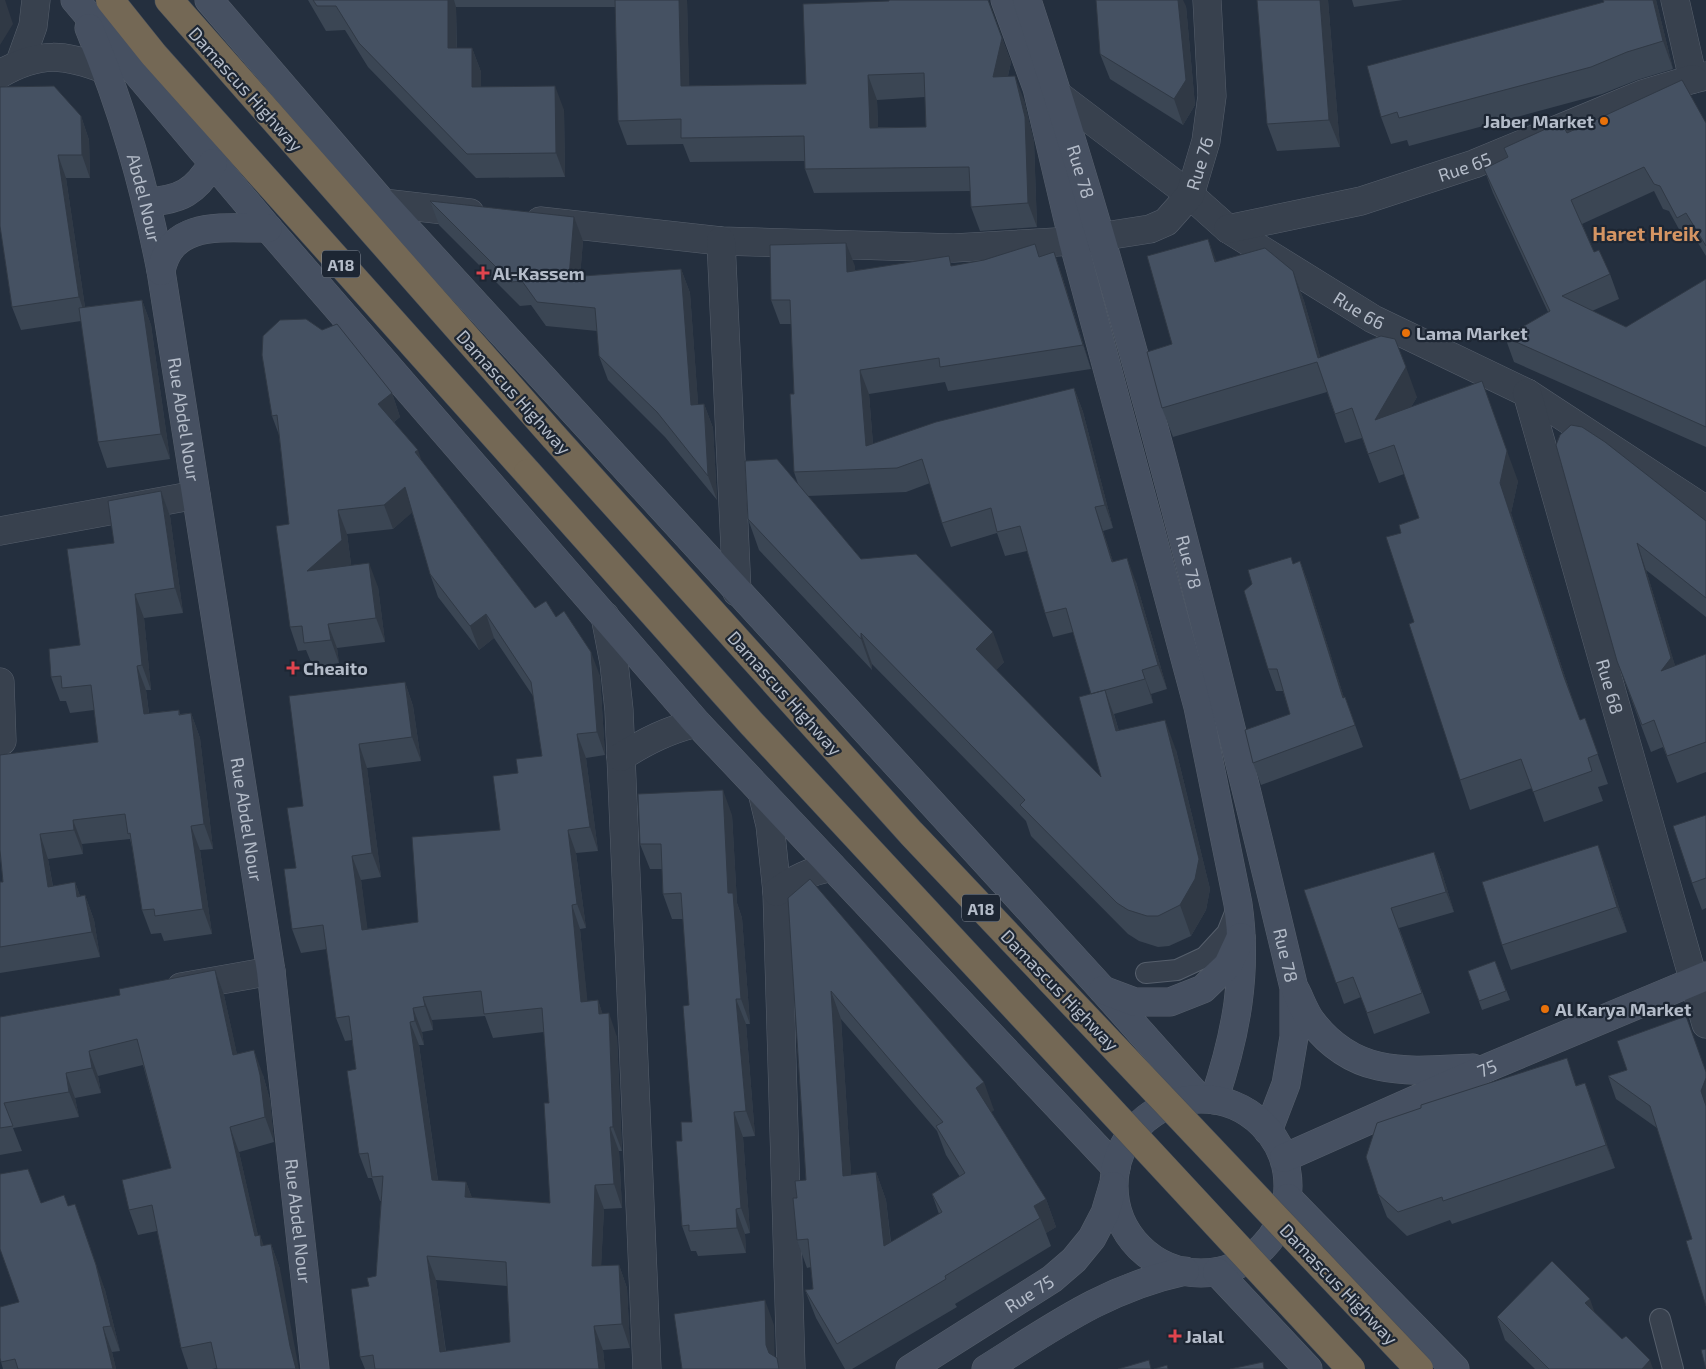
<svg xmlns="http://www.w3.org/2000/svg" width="1706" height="1369" viewBox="0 0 1706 1369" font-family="'Exo 2',sans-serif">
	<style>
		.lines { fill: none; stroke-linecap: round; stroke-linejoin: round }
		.lane-casing { stroke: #565f6c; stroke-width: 22 }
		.street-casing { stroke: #565f6c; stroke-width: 29 }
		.secondary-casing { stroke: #565f6c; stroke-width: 29 }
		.highway-casing { stroke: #434c59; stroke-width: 29 }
		.lane { stroke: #38414e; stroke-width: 20 }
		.street { stroke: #38414e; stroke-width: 28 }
		.secondary { stroke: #465061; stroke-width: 28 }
		.highway { stroke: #746855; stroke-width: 28 }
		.highway-bridge-casing { stroke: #434c59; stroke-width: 29; stroke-linecap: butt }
		.highway-bridge { stroke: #746855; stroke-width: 28 }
		.wall { fill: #3b4654; fill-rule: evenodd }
		.shaded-wall { fill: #303945 }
		.building { fill: #455162; stroke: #303945; fill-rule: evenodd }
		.food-dot { fill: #e8710a; stroke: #1d2633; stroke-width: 2 }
		.health-dot { fill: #e0444e; stroke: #1d2633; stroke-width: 2 }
		.labels { text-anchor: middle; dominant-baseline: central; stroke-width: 4.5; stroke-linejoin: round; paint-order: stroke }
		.shield { fill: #1d2633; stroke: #878f9c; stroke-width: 1 }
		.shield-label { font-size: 16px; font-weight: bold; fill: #b4bcc9 }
		.street-label { font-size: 18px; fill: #b4bcc9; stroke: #1d2633 }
		.poi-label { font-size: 18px; font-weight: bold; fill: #b4bcc9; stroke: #1d2633; text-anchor: start }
		.quarter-label { font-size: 20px; font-weight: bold; fill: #d59563; stroke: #1d2633 }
	</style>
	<rect width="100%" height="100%" fill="#242f3e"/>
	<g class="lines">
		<defs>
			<path id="lane" d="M1146 973 1177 970 1205 957 1227 933 1237 908
				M1660 1319 1673 1369"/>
			<g id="street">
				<path d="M1675 0 1693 79 1706 76"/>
				<path d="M20 62 33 26 36 0"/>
				<path d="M0 74C40 51 65 54 106 70"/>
				<path id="s1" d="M1058 95 1190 195 1228 229 1373 319 1527 393 1706 510"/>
				<path d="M383 203 470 213"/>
				<path id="s2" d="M540 221 721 241 954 248 1073 241 1150 229 1166 222 1190 195 1206 141 1212 96 1207 0"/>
				<path id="s3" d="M1228 229 1361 201 1474 164 1643 94 1693 79"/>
				<path d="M721 241 737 592"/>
				<path id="s4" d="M1527 393 1706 1024"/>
				<path d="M0 531 196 495"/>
				<path d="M605 616 614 663 619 710 647 1369"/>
				<path d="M0 682 2 741"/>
				<path d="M621 757C646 741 668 730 697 723"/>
				<path d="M762 792 770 825 777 892 791 1369"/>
				<path d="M777 892C794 879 811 871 832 867"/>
				<path d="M181 987 271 971"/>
			</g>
			<g id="secondary">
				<path d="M75 0 268 228 697 723 1116 1168"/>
				<path d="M209 0 383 203 1102 989 1199 1098"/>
				<path d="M1005 0 1037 88 1073 241 1198 707 1238 904C1248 972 1236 1035 1214 1100"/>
				<path id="s5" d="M1027 0C1134 324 1215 657 1294 988V1037L1286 1084 1268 1131"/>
				<path id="s6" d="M89 28C123 110 144 184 161 271L271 971 315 1369"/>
				<path d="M147 202C181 200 195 192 213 163"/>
				<path d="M161 271C172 218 227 229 268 228"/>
				<path d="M1103 990 1135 1002H1170L1203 989 1228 965 1241 937"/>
				<path d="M1296 991C1301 1001 1305 1013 1312 1022 1356 1079 1409 1071 1473 1068"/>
				<circle cx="1201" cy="1186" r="87"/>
				<path id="s7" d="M1284 1158 1489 1067 1706 976"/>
				<path d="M1288 1198 1455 1369"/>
				<path d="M1217 1272 1308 1369"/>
				<path id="s8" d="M910 1369 1052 1279 1074 1260 1092 1238 1105 1213 1113 1186"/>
				<path d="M986 1369C1053 1327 1106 1288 1185 1271"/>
			</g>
			<path id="highway" d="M110 0 154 55 528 473
				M169 0 554 437"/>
		</defs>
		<use href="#lane" class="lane-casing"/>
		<use href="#street" class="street-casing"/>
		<use href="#secondary" class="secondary-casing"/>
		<use href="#highway" class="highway-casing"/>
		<use href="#lane" class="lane"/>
		<use href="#street" class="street"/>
		<use href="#secondary" class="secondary"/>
		<use href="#highway" class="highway"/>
		<defs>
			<path id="highway-bridge" d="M554 437 911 833 1419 1369
				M528 473 752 724 1351 1369"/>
		</defs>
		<use href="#highway-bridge" class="highway-bridge-casing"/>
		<use href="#highway-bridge" class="highway-bridge"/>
	</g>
	<path class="wall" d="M308 0H687L689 86 806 84 988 0 1011 62 1008 76 1024 100 1034 142 1037 227 980 231 971 207 970 191 814 193 805 169V161L690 162 683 144 627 145 618 121 616 7H456L457 48H472L481 72V87L564 110 565 177 476 178 368 67 345 30 326 31ZM925 97 926 127H878L877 100Z
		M1328 0 1340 147 1277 151 1267 124Z
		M1352 0H1403L1354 7Z
		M1603 0H1656L1673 69 1637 80 1602 94 1409 146 1407 140 1391 144 1381 117 1604 2Z
		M1186 6 1195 105 1183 125 1110 79 1100 54Z
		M81 116 89 140 90 178H66L85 307 142 300 151 325 170 459 107 468 98 442 81 321 21 330 12 307 0 226Z
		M1706 123V256L1695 238 1686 242 1669 211 1663 209 1654 191 1582 224 1594 252 1610 274 1619 299 1592 311 1626 327 1706 279V447L1514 362 1505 337 1548 312 1493 193 1484 169 1507 158 1504 148 1567 133Z
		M430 201 583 241 580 276 681 269 690 293 698 404H704L713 428 717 500 665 437 608 380 599 356 597 331 546 326 531 305 520 306 439 225Z
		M1035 244 1040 257 1054 252 1062 276 1091 369 948 391 945 382 869 394 873 444 1074 388 1083 412 1113 528 1103 531 1113 562 1136 582 1167 689 1151 694 1153 703 1114 714 1119 731 1176 750 1210 889 1206 910 1191 936 1169 946 1158 947 1139 941 1128 934 1031 836 1026 821 872 664V670L759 550 748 519 798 484 794 472V394L791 324H780L771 300 855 266V270L953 266 984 260ZM930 483 942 523 951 547 997 533 1005 556 1027 551 1045 613 1053 637 1073 632 1091 694 1101 777 996 670 1004 662 861 559 808 496 906 492Z
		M1216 262 1293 271 1304 301 1320 357 1417 397 1411 407 1518 481 1511 513 1575 707 1580 720 1585 718 1608 784 1598 787 1603 801 1544 822 1532 788 1470 810 1460 780 1414 622 1401 533 1419 518 1404 474 1379 483 1362 438 1345 443 1327 392 1173 437 1162 408 1172 344Z
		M392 393 400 417 394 422 421 460 535 608 556 617 600 676 605 755 586 758 598 851 576 853 586 928 580 929 587 1001 598 1000 602 1013 617 1037 622 1151H619L622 1208 604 1209 601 1266 619 1265 627 1288 630 1348 603 1350 605 1369H365L360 1357 369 1286 376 1276 381 1201H380L372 1178H368L359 1154 356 1069 352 1040 345 1041 336 1018 327 949 301 953 292 929 296 868 303 806 405 682 413 706 421 761 367 768 381 877 361 880 367 929 418 922 500 830 518 773 542 756 533 696 494 638 479 650 438 597 430 574 412 512 393 529 347 534 351 564 349 566 378 587 385 642 337 648 339 663 313 667 306 650 298 651 290 627 289 524 279 435 272 416ZM485 1016 493 1038 544 1032 549 1103 550 1203 472 1198 466 1182 438 1180 419 1045H424L422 1032 433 1030 432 1020ZM436 1280 507 1286 510 1342 446 1351Z
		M1556 445 1706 521V617L1646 570 1675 666 1706 654V772L1677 783 1663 747 1651 752 1617 661Z
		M161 491 170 516 183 613 144 618 151 690H146L149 713 179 710 180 714 191 713 200 738 213 849 200 850 212 934 164 941 161 933 151 934 142 910 132 847 130 839 82 844 83 854 48 859 53 886 75 882 80 896 85 895 94 920 100 957 0 973V882H3L0 855V755L98 742 94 710 70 713 66 701H60L51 677 80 645 114 543Z
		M1300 561 1308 583 1344 698 1345 697 1363 747 1261 785 1253 763 1290 714 1283 691H1276L1268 669 1293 564Z
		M732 815 737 903 742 918 750 1024H746L755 1136 743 1137 750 1233 745 1234 746 1253 698 1256 696 1251H691L682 1226V1141L692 1122 689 1005 683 919H672L663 894 662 869H650L640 844Z
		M1706 815V908L1702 910 1692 883Z
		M1434 852 1442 873 1454 912 1399 928 1430 1013 1374 1034 1361 997 1344 1004 1304 890Z
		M1607 870 1627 932 1511 970 1502 945Z
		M788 898 994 1110 991 1112 1046 1199 1056 1227 1046 1233 1051 1246 955 1304 957 1307 852 1369H845L816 1318 805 1290 813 1289 811 1267 807 1268 797 1240 806 1180ZM841 1019 937 1131 946 1155 960 1177 932 1194 939 1214 891 1242 886 1200 876 1172 851 1175Z
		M1495 961 1510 1000 1482 1010 1468 971Z
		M215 970 224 995 237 1055 263 1075 270 1100 274 1142 239 1152 258 1236 260 1235 263 1246 271 1244 280 1269 217 1368 212 1369H188L181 1348 157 1231 138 1235 129 1210 171 1168 143 1065 98 1076 101 1093 75 1098 79 1117 13 1128 22 1151 0 1155V1017L120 995Z
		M1686 1016 1657 1128 1616 1099 1608 1076 1627 1070Z
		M1585 1083 1615 1168 1452 1224 1450 1220 1407 1236 1387 1217 1378 1194 1577 1085Z
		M41 1203 68 1206 105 1290 120 1351 112 1352 116 1369H3L1 1362 19 1302Z
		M1595 1313 1653 1369H1535L1505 1340 1497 1317Z"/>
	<path class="shaded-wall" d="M0 0H5L13 24 0 45Z
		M448 0H454L456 7 457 72 448 48Z
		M679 0H687L690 110 681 86Z
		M1178 0H1183L1186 6 1195 105 1183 125 1174 99Z
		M1320 0H1328L1340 147 1329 120Z
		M1653 0H1656L1673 69 1663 41Z
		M1002 38 1011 62 1002 101 993 77Z
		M472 48 481 72V111L472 87Z
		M868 75 877 100 879 152 870 128Z
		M1015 76 1024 100 1034 142 1037 227 1028 203Z
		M555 86 564 110 565 177 556 153Z
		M81 116 89 140 90 178 82 155Z
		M58 155 66 178 87 321 79 297Z
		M574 217 583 241 578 301 569 277Z
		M1208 239 1219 268 1215 262Z
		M846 243 855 266 856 295 847 272Z
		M1054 252 1062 276 1091 369 1083 345Z
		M681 269 690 293 700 429 691 405Z
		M1293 271 1304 301 1329 387 1318 358Z
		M142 300 151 325 170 459 161 434Z
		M1406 367 1417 397 1388 447 1375 420Z
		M860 370 869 394 875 470 866 446Z
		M1074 388 1083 412 1113 528 1105 505Z
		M392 393 400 417 387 427 378 404Z
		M704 404 713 428 717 500 708 476Z
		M418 450 426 474 415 452Z
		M1507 451 1518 481 1511 513 1575 707 1564 677 1500 483Z
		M405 487 414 511 393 529 384 505Z
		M161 491 170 516 183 613 175 588Z
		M1095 507 1103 531 1121 586 1112 562Z
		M338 510 347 534 351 564 315 595 307 571Z
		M1637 543 1646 570 1681 685 1661 671Z
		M1127 558 1136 582 1167 689 1158 665Z
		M1300 561 1308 583 1351 720 1343 698Z
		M369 563 378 587 385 642 376 618Z
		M135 594 144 618 151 690 142 665Z
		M486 614 494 638 479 650 470 626Z
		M328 624 337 648 339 663 331 640Z
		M993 632 1004 662 987 680 976 649Z
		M861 633 872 664V670L861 639Z
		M591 652 600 676 605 755 597 732Z
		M137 666 146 690 152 738 144 714Z
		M1142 670 1151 694 1153 703Z
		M405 682 413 706 421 761 412 737Z
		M1105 690 1116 721 1127 762 1116 731Z
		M191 713 200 738 213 849 204 824Z
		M1165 720 1176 750 1210 889 1206 910 1191 936 1180 905Z
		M577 734 586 758 598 851 590 827Z
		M359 744 367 768 381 877 372 853Z
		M723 790 732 815 737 903 742 918 750 1024 741 999 728 893Z
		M73 820 82 844 83 854 74 830Z
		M191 826 200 850 212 934 203 909Z
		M568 830 576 853 586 928 577 904Z
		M40 834 48 859 57 911 48 887Z
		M1598 845 1607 870 1627 932 1617 907Z
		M1434 852 1442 873 1454 912 1446 892Z
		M352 856 361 880 371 954 362 930Z
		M75 882 84 907 77 897Z
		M85 895 94 920 100 957 92 932Z
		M572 905 580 929 590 1025 581 1002Z
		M215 970 224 995 243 1081 233 1055Z
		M831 991 841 1019 853 1204 843 1176Z
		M423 997 432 1020 433 1030 425 1006Z
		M736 999 746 1024 755 1136 746 1111Z
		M598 1000 606 1024 599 1014Z
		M413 1008 422 1032 424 1045 415 1021Z
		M609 1013 617 1037 622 1151 613 1127Z
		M410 1022 419 1045 441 1203 432 1180Z
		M254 1050 263 1075 270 1100 274 1142 265 1117Z
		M89 1051 98 1076 101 1093 92 1068Z
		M66 1073 75 1098 79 1117 69 1092Z
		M1706 1078V1106L1701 1091Z
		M984 1082 994 1110 987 1116 976 1088Z
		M1585 1083 1594 1106 1615 1168 1606 1145Z
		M734 1112 743 1137 750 1233 741 1208Z
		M230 1127 239 1152 264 1261 255 1236Z
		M610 1127 619 1151 622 1208 614 1184Z
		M876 1172 886 1200 894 1274 884 1246Z
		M466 1182 475 1206 465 1197Z
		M595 1185 604 1209 600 1290 592 1266Z
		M1046 1199 1056 1227 1046 1233 1040 1218 1034 1206Z
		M736 1209 745 1234 746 1253 737 1228Z
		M84 1229 105 1290 120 1351 111 1326Z
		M260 1235 269 1260 261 1246Z
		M271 1244 280 1269 299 1369H296L290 1346Z
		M427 1256 436 1280 448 1369 440 1352Z
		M619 1265 627 1288 630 1348 622 1324Z
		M1590 1299 1598 1322 1585 1303Z
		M765 1300 774 1325 775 1369 766 1345Z
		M594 1326 603 1350 605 1369H599Z
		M103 1327 112 1352 116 1369H113Z
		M1650 1360 1653 1369H1642Z"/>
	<path class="building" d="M313 0H448V48H472V87L555 86 556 153 467 154 359 43 336 6H317Z
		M615 0H679L681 86 806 84 803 4 889 1V0H988L1002 38 993 77 1015 76 1025 117 1028 203 971 207 969 167 805 169 804 136 681 138V119L618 121ZM924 73 926 127 870 128 868 75Z
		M1096 0H1178L1186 80 1174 99 1100 54Z
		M1257 0H1320L1329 120 1267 124Z
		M1603 0H1653L1663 41 1627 52 1591 67 1399 118 1397 112 1381 117 1367 66 1604 2Z
		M1682 80 1706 123V246L1686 213 1677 218 1660 186 1654 184 1644 167 1571 200 1594 252 1599 250 1610 274 1562 296 1626 327 1706 279V427L1505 337 1550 311 1484 169 1508 157 1504 148 1561 122 1567 133Z
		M54 86 81 116 82 155H58L79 297 12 307 0 226V87Z
		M430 201 574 217 569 277 681 269 691 405 704 404 708 476 657 412 599 356 595 308 537 302 522 281 511 282Z
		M1208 239 1215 262 1265 248 1293 271 1318 358 1381 336 1395 339 1406 367 1375 420 1482 381 1507 451 1500 483 1564 677 1580 720 1585 718 1598 754 1588 758 1592 771 1533 792 1521 759 1460 780 1409 624 1414 622 1386 537 1401 533 1399 525 1419 518 1394 445 1368 454 1352 408 1335 414 1317 362 1162 408 1147 352 1172 344 1147 256Z
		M846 243 847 272 949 256 951 266 984 260 1035 244 1039 257 1054 252 1083 345 940 367 939 358 860 370 866 446 936 422 1074 388 1105 505 1095 507 1112 562 1127 558 1158 665 1142 670 1145 679 1091 694 1066 608 1045 613 1020 526 997 532 991 508 942 523 922 459 897 468 794 472 790 394H794L790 300H771L770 245Z
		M142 300 161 434 98 442 79 308Z
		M306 319 322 330 337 324 392 393 378 404 418 450 415 452 535 608 546 601 556 617 564 611 591 652 597 732 577 734 590 827 568 830 577 904 572 905 581 1002 598 1000 599 1014 609 1013 613 1127H610L614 1184 595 1185 592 1266 619 1265 622 1324 594 1326 599 1369H375L373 1355 360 1357 351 1289 369 1286 367 1278 376 1276 383 1176 372 1177 368 1153 359 1154 347 1071 356 1069 349 1016 336 1018 323 925 292 929 284 869 296 868 287 808 303 806 289 696 405 682 412 737 359 744 372 853 352 856 362 930 418 922 412 837 500 830 493 776 518 773 516 759 542 756 531 682 486 614 470 626 430 574 405 487 384 505 338 510 342 540 307 571 369 563 376 618 328 624 331 640 304 643 302 626 290 627 276 526 289 524 277 415 272 416 262 355 263 336 280 320ZM481 991 484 1014 542 1008 549 1103H544L550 1203 465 1197 466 1182 432 1180 410 1022 415 1021 413 1008 425 1006 423 997ZM427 1256 506 1262 510 1342 440 1352Z
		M1571 425 1582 427 1605 442 1706 521V598L1637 543 1671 658 1661 671 1706 654V742L1667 756 1654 720 1642 725 1617 661 1556 445 1560 435Z
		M777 459 861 559 916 554 993 632 976 649 1101 777 1079 697 1105 690 1116 731 1165 720 1199 859 1195 879 1180 905 1158 916H1147L1128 910 1117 903 1020 805 1025 800 861 633V639L748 519 745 461Z
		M161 491 175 588 135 594 142 665 137 666 144 714 179 710V715L191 713 204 824 191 826 203 909 155 916 154 909 142 910 130 833 128 834 125 814 73 820 74 830 40 834 48 887 75 882 77 897 85 895 92 932 0 947V882H3L0 850V755L98 742 91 685 62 688 61 676 51 677 49 649 80 645 67 549 114 543 108 501Z
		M1291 557 1293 564 1300 561 1343 698 1345 697 1355 725 1253 763 1245 730 1290 714 1277 669H1268L1244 591 1252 584 1248 570Z
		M723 790 728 893H733L741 999H736L746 1111 734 1112 741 1208 736 1209 737 1228 689 1231V1225L682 1226 676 1141H682L681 1122H692L683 1006 689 1005 681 893 663 894 661 844H640L638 794Z
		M1706 815V878L1692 883 1673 826Z
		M1598 845 1617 907 1502 945 1482 882Z
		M1434 852 1446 892 1391 908 1422 993 1367 1013 1353 977 1336 983 1304 890Z
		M810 879 984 1082 976 1088 1046 1199 1034 1206 1040 1218 945 1276 946 1279 837 1344 805 1290 813 1289 808 1239 797 1240 793 1198H797L795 1181 806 1180 788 898ZM831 991 943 1122 936 1126 965 1173 932 1194 942 1212 884 1246 876 1172 843 1176Z
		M1495 961 1506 991 1479 1001 1468 971Z
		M215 970 233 1055 254 1050 260 1075 265 1117 230 1127 255 1236 260 1235 261 1246 271 1244 290 1346 296 1369H217L211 1342 181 1348 152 1205 129 1210 122 1180 171 1168 137 1039 89 1051 92 1068 66 1073 69 1092 4 1103 13 1126 0 1128V1017L120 995 119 989Z
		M1686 1016 1706 1072V1078L1701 1091 1706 1106V1306L1686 1241 1692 1239 1650 1106 1608 1076 1627 1070 1617 1041Z
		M1567 1058 1576 1086 1585 1083 1606 1145 1443 1201 1442 1197 1398 1212 1378 1194 1366 1157 1377 1123 1421 1108V1105Z
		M28 1169 41 1203 64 1195 68 1206 75 1204 96 1265 111 1326 103 1327 113 1369H18L15 1359 1 1362 0 1358V1307L19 1302 0 1249V1174Z
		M1552 1261 1590 1299 1585 1303 1622 1339 1626 1336 1650 1360 1642 1369H1549L1497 1317Z
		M765 1300 766 1345 769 1353 777 1358 779 1369H682L674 1314Z
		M1706 1349V1369L1701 1350Z
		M1149 1360 1151 1369H1118Z
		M1263 1362 1264 1369H1230Z
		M1167 1365 1168 1369H1154Z"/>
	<g class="food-dot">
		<circle cx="1604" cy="121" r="5"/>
		<circle cx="1406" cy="333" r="5"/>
		<circle cx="1545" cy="1009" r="5"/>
	</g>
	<g class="health-dot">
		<path d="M480.5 265.5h5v5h5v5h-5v5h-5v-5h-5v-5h5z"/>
		<path d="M290.5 660.5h5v5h5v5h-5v5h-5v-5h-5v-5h5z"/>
		<path d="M1172.5 1328.5h5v5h5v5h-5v5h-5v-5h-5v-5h5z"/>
	</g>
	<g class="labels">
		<g class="shield">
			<rect x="322" y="250.5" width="38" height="27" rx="4"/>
			<rect x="962" y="894.5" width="38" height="27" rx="4"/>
		</g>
		<g class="shield-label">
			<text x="341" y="264">A18</text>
			<text x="981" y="908">A18</text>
		</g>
		<g class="street-label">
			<text transform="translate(246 89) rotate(48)">Damascus Highway</text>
			<text stroke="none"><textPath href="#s2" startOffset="699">Rue 76</textPath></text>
			<text stroke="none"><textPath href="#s3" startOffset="245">Rue 65</textPath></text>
			<text stroke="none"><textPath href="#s5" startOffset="180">Rue 78</textPath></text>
			<text stroke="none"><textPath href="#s6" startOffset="179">Abdel Nour</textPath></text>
			<text stroke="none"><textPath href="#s1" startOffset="371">Rue 66</textPath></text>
			<text transform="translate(514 392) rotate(48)">Damascus Highway</text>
			<text stroke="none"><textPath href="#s6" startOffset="404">Rue Abdel Nour</textPath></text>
			<text stroke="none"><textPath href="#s5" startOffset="585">Rue 78</textPath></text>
			<text stroke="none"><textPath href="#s4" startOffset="305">Rue 68</textPath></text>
			<text transform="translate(785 693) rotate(48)">Damascus Highway</text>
			<text stroke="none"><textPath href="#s6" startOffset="809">Rue Abdel Nour</textPath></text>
			<text stroke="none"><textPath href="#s5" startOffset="990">Rue 78</textPath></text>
			<text transform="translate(1060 990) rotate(46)">Damascus Highway</text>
			<text stroke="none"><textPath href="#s7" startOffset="222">75</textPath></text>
			<text stroke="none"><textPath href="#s6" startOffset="1214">Rue Abdel Nour</textPath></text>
			<text transform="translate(1339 1284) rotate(46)">Damascus Highway</text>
			<text stroke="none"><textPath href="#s8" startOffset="141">Rue 75</textPath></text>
		</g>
		<g class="poi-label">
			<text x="1594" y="121" text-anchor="end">Jaber Market</text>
			<text x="493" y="273">Al-Kassem</text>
			<text x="1416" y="333">Lama Market</text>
			<text x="303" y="668">Cheaito</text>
			<text x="1555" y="1009">Al Karya Market</text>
			<text x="1185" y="1336">Jalal</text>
		</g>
		<g class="quarter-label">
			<text x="1646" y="233">Haret Hreik</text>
		</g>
	</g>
</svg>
